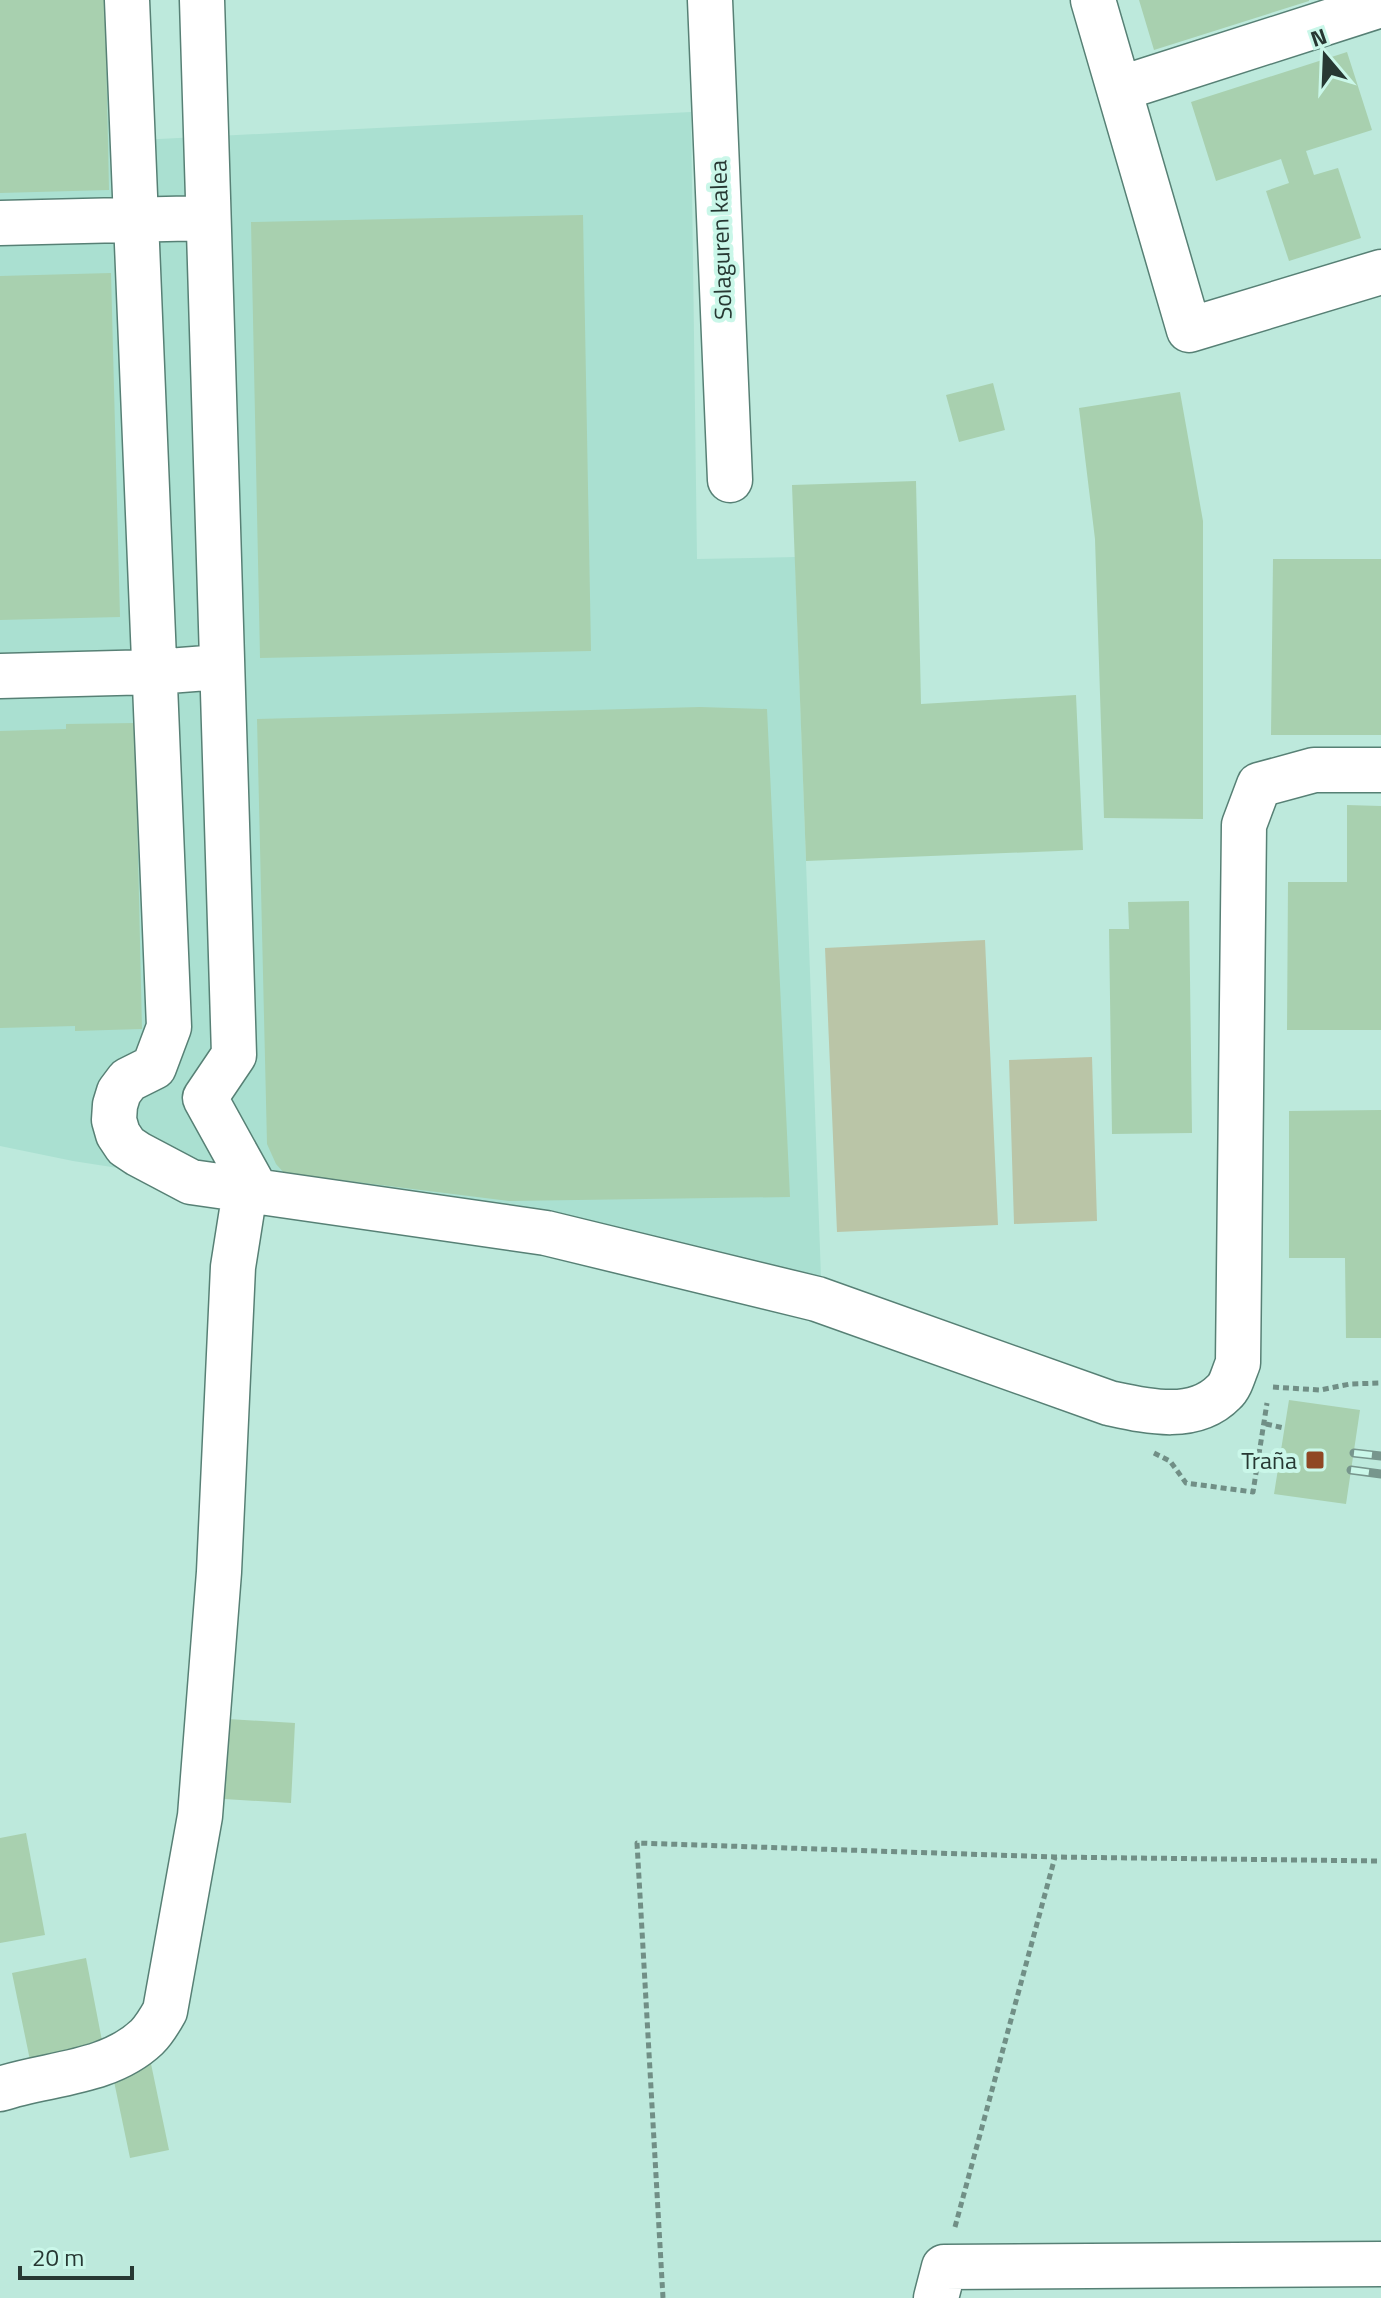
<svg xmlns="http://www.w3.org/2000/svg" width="1381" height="2298" viewBox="0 0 1381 2298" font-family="'Titillium Web',sans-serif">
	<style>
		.built { fill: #aae0d1 }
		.green { fill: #bac5a7 }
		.building { fill: #a8d0af }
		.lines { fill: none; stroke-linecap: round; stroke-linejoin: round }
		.street-casing { stroke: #578075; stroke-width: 47 }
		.path { stroke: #718f86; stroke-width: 5; stroke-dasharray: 6 4; stroke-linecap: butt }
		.street { stroke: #fff; stroke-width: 44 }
		.rail-casing { stroke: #77968d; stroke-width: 9 }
		.rail { stroke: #caf7e9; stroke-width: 6; stroke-dasharray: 18; stroke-linecap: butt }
		.poi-dot { fill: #904824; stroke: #caf7e9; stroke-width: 3 }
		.labels { text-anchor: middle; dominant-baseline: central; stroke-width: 8; stroke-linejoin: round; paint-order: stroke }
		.street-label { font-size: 24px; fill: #273833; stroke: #caf7e9 }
		.poi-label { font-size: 24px; fill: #273833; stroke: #caf7e9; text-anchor: end }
	</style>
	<rect width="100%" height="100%" fill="#bde9dc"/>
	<path class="built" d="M0 0H116L120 141 691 112 697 559 795 557 821 1277 73 1161 0 1146Z"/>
	<path class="green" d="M985 940 998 1225 837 1232 825 948Z
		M1092 1057 1097 1221 1014 1224 1009 1060Z"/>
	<path class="building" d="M0 0H105L109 190 0 193Z
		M1139 0H1309V1L1154 50Z
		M1347 52 1372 130 1306 151 1314 175 1338 168 1361 238 1289 261 1266 191 1289 183 1281 159 1216 181 1191 102Z
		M583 215 591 651 260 658 251 222Z
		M111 273 120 617 0 620V276Z
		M993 383 1005 430 959 442 946 395Z
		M1180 392 1203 521V819L1104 818 1095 539 1079 408Z
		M916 481 921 704 1076 695 1083 850 806 861 792 485Z
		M1273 559H1381V735H1271Z
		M700 707 767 709 790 1197 509 1201 284 1173 276 1164 267 1144 257 719Z
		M135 723 142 1029 75 1031V1026L0 1028V731L66 729V724Z
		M1347 805 1381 806V1030H1287L1288 882H1347Z
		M1189 901 1192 1133 1112 1134 1109 929H1129L1128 902Z
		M1381 1110V1338H1346L1345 1258H1289V1111Z
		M1289 1400 1360 1410 1346 1504 1274 1494Z
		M228 1719 295 1723 291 1803 224 1799Z
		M26 1833 45 1935 0 1943V1838Z
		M86 1958 104 2051 31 2065 12 1973Z
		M150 2059 169 2150 130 2158 111 2067Z"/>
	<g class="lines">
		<defs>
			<path id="street" d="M127 0 169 1027 154 1067 128 1080 119 1092 115 1105 114 1120 118 1134 126 1146 138 1154 191 1182 546 1233 817 1299 1109 1403C1146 1411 1194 1423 1224 1392 1231 1386 1234 1372 1238 1363L1244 825 1259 785 1314 770H1381
				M202 0 234 1055 205 1098 257 1192
				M710 0 730 480
				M1093 0 1189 330 1381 272
				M1119 89 1381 5
				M0 223 208 218
				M0 676 155 672 220 667
				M0 2089C48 2073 108 2074 147 2037 154 2030 160 2020 165 2011L200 1816 219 1572 233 1267 245 1191
				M936 2298 944 2267 1381 2264"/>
		</defs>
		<use href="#street" class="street-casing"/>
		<path class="path" d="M1273 1387 1320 1390 1350 1384 1381 1383
			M1266 1424 1284 1428
			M1154 1453 1170 1461 1186 1483 1253 1492 1267 1403
			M955 2227 1055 1857
			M663 2298 637 1843 1055 1857 1381 1861"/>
		<use href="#street" class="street"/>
		<defs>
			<path id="rail" d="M1354 1453 1381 1456
				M1351 1470 1381 1474"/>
		</defs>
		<use href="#rail" class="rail-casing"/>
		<use href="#rail" class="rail"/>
	</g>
	<rect class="poi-dot" x="1305" y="1450" width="20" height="20" rx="4"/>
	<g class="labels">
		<g class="street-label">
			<text transform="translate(720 240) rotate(-92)">Solaguren kalea</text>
		</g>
		<g class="poi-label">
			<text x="1297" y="1460">Traña</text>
		</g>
	</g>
	<g transform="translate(1325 56) rotate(341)" stroke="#caf7e9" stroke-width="6" paint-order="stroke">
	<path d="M0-6L14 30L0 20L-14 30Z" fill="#273833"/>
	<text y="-12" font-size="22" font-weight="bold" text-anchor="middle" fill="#273833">N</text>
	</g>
	<path d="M20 2266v12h112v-12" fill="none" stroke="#273833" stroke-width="4"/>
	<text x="32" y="2266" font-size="24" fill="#273833" stroke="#caf7e9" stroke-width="6" paint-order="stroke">20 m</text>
</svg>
